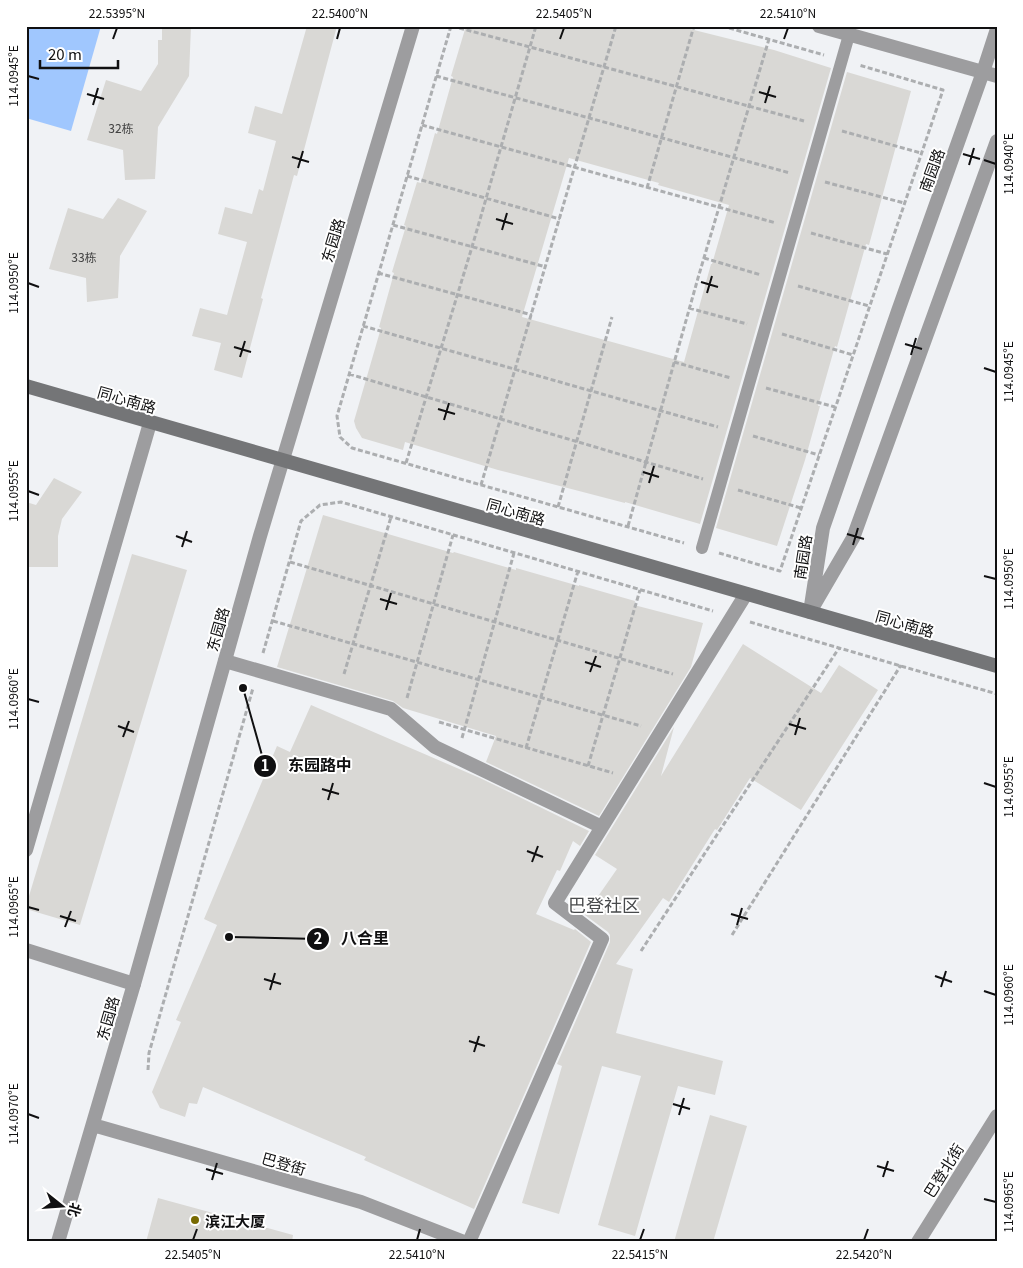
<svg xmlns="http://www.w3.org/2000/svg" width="1023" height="1268" viewBox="0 0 1023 1268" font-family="Georgia,'Noto Sans SC',serif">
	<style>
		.green { fill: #a0c7fe }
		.building { fill: #d9d8d5; fill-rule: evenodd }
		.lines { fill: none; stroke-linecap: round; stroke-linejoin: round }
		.path { stroke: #acaeb0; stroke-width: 3; stroke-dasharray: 5 2.5; stroke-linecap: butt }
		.service { stroke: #9d9d9f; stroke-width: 12 }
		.pedestrian { stroke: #9d9d9f; stroke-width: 14 }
		.minor { stroke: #9d9d9f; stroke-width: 14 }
		.tertiary { stroke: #9d9d9f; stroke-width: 14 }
		.secondary { stroke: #747577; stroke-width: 14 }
		.ticks { fill: none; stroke: #101011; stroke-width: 2 }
		.poi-dot { fill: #786a01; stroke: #fff; stroke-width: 2 }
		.labels { text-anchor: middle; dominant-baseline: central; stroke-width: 4; stroke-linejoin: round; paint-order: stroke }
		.number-label { font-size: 12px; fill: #424242 }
		.street-label { font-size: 15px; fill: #101011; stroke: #fff }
		.poi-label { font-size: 15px; font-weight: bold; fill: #101011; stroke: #fff; text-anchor: start }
		.quarter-label { font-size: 18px; fill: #484a4c; stroke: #fff }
		.leader { fill: none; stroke: #101011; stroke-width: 2 }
		.callout-dot { fill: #101011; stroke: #fff; stroke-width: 2 }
		.mark-label { font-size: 15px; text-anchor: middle; font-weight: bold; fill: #fff }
		.callout-label { font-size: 16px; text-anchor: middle; font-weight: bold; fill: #101011; stroke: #fff; stroke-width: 4; stroke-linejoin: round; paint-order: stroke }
		.neatline { fill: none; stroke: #101011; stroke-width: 2 }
		.ticks-label { font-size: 12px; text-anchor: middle; fill: #101011 }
	</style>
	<rect width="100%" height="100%" fill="#f0f2f5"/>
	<path class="green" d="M26 26H101L71 131 26 118Z"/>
	<path class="building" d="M162 26H191L189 76 158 127 155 179 125 180 123 150 87 140 106 80 141 91 158 64V40H162Z
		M307 26H337L297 176 294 175 261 298 263 299 242 378 214 370 221 343 192 336 200 308 227 315 247 242 218 234 225 207 252 214 259 189 263 191 276 141 248 133 255 106 282 114Z
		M466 26H678L774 50 831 68 700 524 625 502V503L498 470 405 442 403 450 362 438 356 428 354 421 381 328 379 327 394 273 392 272 406 226 404 225 417 182 421 183 435 133 437 134 453 77 451 76ZM569 158 659 183 658 185 729 205 712 264H711L684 362 522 317Z
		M847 72 911 91 869 245 866 244 837 347 835 346 818 406H820L805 460 777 546 716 528Z
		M118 198 147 211 120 256 118 298 87 302 86 278 49 269 55 249 68 208 103 219Z
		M54 478 82 492 62 519 58 536V567H29L28 533 26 532V502L36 505Z
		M323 515 453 553 454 552 516 570V568L579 586V585L635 601 634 605 703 623 691 667 599 816 486 762 496 736 403 708 393 701 277 667Z
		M132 554 187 570 80 925 26 909V906Z
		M743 644 821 693 839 665 878 690 801 810 750 778 717 830 715 829 669 902 663 898 616 964 633 969 616 1033 723 1061 715 1095 678 1086 635 1236 598 1225 641 1076 602 1066 559 1214 522 1203 562 1066 557 1064 610 942V935L608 932 585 915 617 869 595 855 674 727 661 776Z
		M311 705 480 778 589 831 580 846 573 841 560 871 557 870 536 914 574 930 575 929 591 942 474 1209 364 1160 366 1157 203 1087 197 1104 189 1103 185 1117 160 1108 152 1092 181 1022 176 1020 217 925 204 919 277 746 290 752Z
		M710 1115 747 1126 713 1242H674Z
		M158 1198 293 1235 292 1242H146Z"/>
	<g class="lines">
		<path class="path" d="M451 26 337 416 340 437 352 448 684 543
			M452 26 804 121
			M722 26 824 55
			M436 76 790 173
			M422 125 776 223
			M842 131 921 153
			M407 176 560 219
			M825 182 904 203
			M647 188 694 26
			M393 225 546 267
			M811 233 887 254
			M704 258 761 275
			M378 273 532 315
			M798 286 869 306
			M689 308 747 324
			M363 326 718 427
			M782 334 853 355
			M674 362 731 378
			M349 374 703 479
			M766 388 835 407
			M753 436 819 455
			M406 463 472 247 536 26
			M481 485 616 26
			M738 490 801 508
			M558 507 612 317
			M628 526 698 278 769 39
			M719 553 780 571 943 90 859 65
			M290 562 673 674
			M273 621 641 726
			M750 622 997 694
			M263 653 301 521 320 505 341 502 713 611
			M344 674 391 517
			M407 698 453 535
			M439 722 613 773
			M462 738 514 553
			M526 748 578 571
			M588 766 640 590
			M732 935 901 665
			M641 951 839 648
			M148 1070 149 1053 253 688"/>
		<path class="service" d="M702 548 849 35"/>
		<path class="pedestrian" d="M918 1242 997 1116"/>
		<path class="minor" d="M819 26 997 76
			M225 661 391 709 435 747 602 827
			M26 850 150 423
			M26 950 134 984
			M469 1242 602 939 555 903 746 594"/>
		<path class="tertiary" d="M814 605 853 538 997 141
			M810 612 823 528 898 311 983 72 997 29
			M93 1125 361 1202 464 1242
			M58 1242 134 984 260 536 413 26"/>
		<path class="secondary" d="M26 386 997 666"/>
	</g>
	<path class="ticks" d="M113 39 117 28M337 39 340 28M560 39 564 28M784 39 788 28M28 76 39 79M759 92 776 97M87 94 104 99M765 103 770 86M93 105 98 88M963 154 980 159M292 157 309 162M984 160 996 164M969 165 974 148M298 168 303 151M496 219 513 224M502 230 507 213M701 282 718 287M28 283 39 287M707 293 712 276M905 344 922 349M234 347 251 352M911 355 916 338M240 357 245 341M984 368 996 372M438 409 455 414M444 420 449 403M643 472 659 477M649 483 654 466M28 491 39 495M847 534 864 539M176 536 192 542M853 545 858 528M182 547 187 531M984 576 996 579M380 599 397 604M386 610 391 593M585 662 601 667M590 672 596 656M28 699 39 702M789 724 806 729M118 726 134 732M795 735 800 718M123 737 129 721M984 783 996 787M322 789 339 794M328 800 333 783M527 851 543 857M532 862 538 846M28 907 39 910M731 914 748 919M60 916 76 921M737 925 742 908M65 927 71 911M935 976 952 982M264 979 281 984M941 987 946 971M270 990 275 973M984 991 996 995M469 1041 485 1046M474 1052 479 1036M673 1104 690 1109M28 1114 39 1118M679 1115 684 1098M877 1166 894 1171M206 1169 223 1174M883 1177 888 1161M212 1180 217 1163M984 1199 996 1202M193 1240 197 1229M417 1240 420 1229M640 1240 644 1229M864 1240 868 1229"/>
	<circle class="poi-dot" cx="195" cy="1220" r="5"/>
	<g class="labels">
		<g class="number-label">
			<text x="121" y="127">32栋</text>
			<text x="84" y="256">33栋</text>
		</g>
		<g class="street-label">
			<text transform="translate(931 170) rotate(-70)">南园路</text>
			<text transform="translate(332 240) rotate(-73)">东园路</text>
			<text transform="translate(127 399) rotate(16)">同心南路</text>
			<text transform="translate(516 511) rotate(16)">同心南路</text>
			<text transform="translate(802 557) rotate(-81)">南园路</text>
			<text transform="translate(905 623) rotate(16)">同心南路</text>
			<text transform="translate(217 629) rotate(-74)">东园路</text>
			<text transform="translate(107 1018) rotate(-74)">东园路</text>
			<text transform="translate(284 1163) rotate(16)">巴登街</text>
			<text transform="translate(943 1170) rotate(-58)">巴登北街</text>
		</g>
		<g class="poi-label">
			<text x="205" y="1220">滨江大厦</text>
		</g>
		<g class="quarter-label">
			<text x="604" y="904">巴登社区</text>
		</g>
	</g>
	<path class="leader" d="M243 688L265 766M229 937L318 939"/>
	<g class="callout-dot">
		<circle cx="243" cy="688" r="5"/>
		<circle cx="229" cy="937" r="5"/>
		<circle cx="265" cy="766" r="12"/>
		<circle cx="318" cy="939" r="12"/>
	</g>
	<g class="mark-label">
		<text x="265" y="771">1</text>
		<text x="318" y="944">2</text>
	</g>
	<g class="callout-label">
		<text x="320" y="771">东园路中</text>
		<text x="365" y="944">八合里</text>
	</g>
	<rect width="1023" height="1268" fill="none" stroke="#ffffff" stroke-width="55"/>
	<g transform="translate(62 1206) rotate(107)" stroke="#ffffff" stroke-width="4" paint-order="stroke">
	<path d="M0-4L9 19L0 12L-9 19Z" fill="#101011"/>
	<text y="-8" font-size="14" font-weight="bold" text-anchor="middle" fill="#101011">北</text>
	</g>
	<path d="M40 60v8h78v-8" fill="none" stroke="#101011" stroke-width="2.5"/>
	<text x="48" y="60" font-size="15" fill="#101011" stroke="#ffffff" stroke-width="4" paint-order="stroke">20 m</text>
	<rect x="28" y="28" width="968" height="1212" class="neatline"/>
	<g class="ticks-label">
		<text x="117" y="18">22.5395°N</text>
		<text x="340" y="18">22.5400°N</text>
		<text x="564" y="18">22.5405°N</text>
		<text x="788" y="18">22.5410°N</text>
		<text transform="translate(14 76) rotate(-90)" y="4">114.0945°E</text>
		<text transform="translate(1009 164) rotate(-90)" y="4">114.0940°E</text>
		<text transform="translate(14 283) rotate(-90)" y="4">114.0950°E</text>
		<text transform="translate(1009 372) rotate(-90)" y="4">114.0945°E</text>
		<text transform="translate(14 491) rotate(-90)" y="4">114.0955°E</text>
		<text transform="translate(1009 579) rotate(-90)" y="4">114.0950°E</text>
		<text transform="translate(14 699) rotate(-90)" y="4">114.0960°E</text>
		<text transform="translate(1009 787) rotate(-90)" y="4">114.0955°E</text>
		<text transform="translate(14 907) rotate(-90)" y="4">114.0965°E</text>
		<text transform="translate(1009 995) rotate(-90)" y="4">114.0960°E</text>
		<text transform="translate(14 1114) rotate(-90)" y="4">114.0970°E</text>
		<text transform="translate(1009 1202) rotate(-90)" y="4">114.0965°E</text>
		<text x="193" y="1259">22.5405°N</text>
		<text x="417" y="1259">22.5410°N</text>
		<text x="640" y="1259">22.5415°N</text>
		<text x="864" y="1259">22.5420°N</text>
	</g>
</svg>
